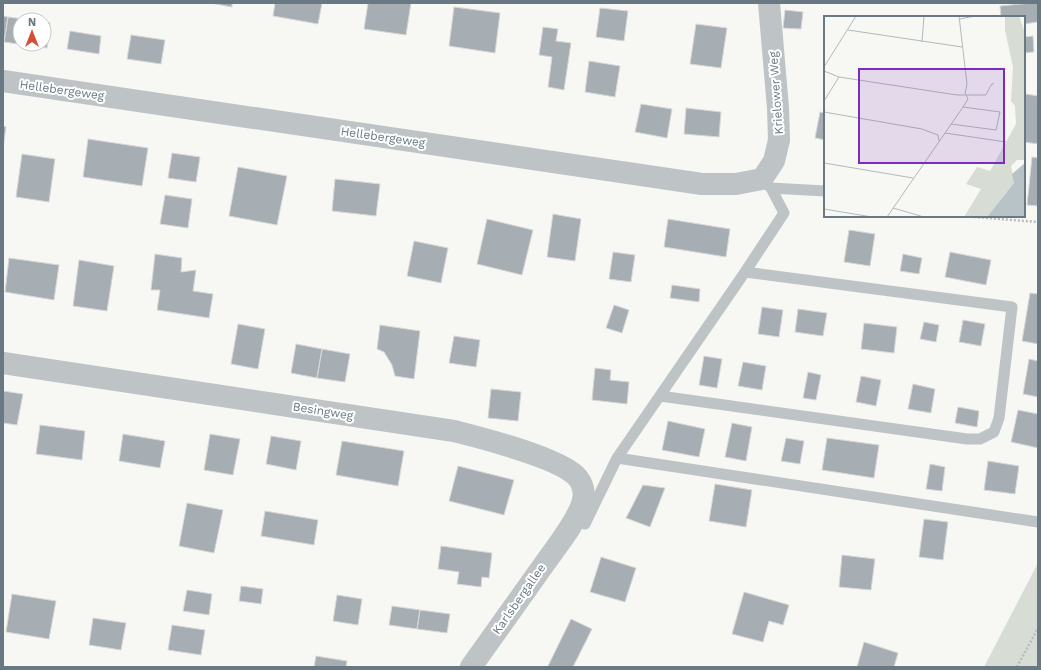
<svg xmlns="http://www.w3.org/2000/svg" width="1041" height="670" viewBox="0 0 1041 670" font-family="'Work Sans',sans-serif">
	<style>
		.green { fill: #d7dcd4 }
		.building { fill: #a6aeb3; stroke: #d9d8d7 }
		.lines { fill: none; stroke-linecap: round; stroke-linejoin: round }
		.path { stroke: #b9bcbe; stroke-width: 2.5; stroke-dasharray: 2 2; stroke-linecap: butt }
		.lane { stroke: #bec3c6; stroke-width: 11 }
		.street { stroke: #bec3c6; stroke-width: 22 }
		.labels { text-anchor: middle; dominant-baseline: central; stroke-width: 4; stroke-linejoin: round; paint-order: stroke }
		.street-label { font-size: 12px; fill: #687983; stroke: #fff }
		.inset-road { fill: none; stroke: #b1babd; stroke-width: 1 }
		.view { fill: #7b2cbf; fill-opacity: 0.15; stroke: #7b2cbf; stroke-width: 2 }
		.inset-edge { fill: none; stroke: #687983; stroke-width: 2 }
	</style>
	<rect width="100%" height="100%" fill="#f7f7f4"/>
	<path class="green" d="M1038 563V667H984Z"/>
	<path class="building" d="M210 3H232V7Z
		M275 3H322L318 24 273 16Z
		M368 3H411L406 35 364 29Z
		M1032 3H1038V22L1024 24V17H1001L1000 6Z
		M454 7 500 13 495 53 449 46Z
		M600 8 628 11 624 41 596 37Z
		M785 10 803 12 801 29 783 28Z
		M3 16 8 17 4 42H3Z
		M8 17 31 20H20V44H44V22L50 23 47 48 4 42Z
		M696 24 727 28 721 68 690 64Z
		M543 27 558 29 556 41 571 43 564 90 548 87 552 57 539 55Z
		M70 31 101 36 99 54 67 49Z
		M131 35 165 40 161 64 127 59Z
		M1033 36 1034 52 1024 53V37Z
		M589 61 620 66 615 97 585 92Z
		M1026 94 1038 96V144L1024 142V106Z
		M641 104 672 109 667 138 635 132Z
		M686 108 721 112 719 137 684 134Z
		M820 112 825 113V140L815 138Z
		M3 126 6 127 3 148Z
		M88 139 148 148 142 186 83 177Z
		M172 153 200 157 196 182 168 178Z
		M22 154 55 159 49 202 16 197Z
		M1032 157 1038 158V206L1027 205Z
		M238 167 287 176 277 225 229 216Z
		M335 179 380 184 376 216 332 211Z
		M165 195 192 199 188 228 160 224Z
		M553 214 581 219 575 261 547 257Z
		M487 219 533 230 522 275 477 264Z
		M668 219 730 229 726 257 664 247Z
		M849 230 875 234 870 266 844 262Z
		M414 241 448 248 441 283 407 276Z
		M613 252 635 255 631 282 609 279Z
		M950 252 991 260 986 285 945 277Z
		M155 254 182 258 181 272 196 270 193 291 213 294 209 318 157 310 160 290H151Z
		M903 254 922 258 919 274 900 271Z
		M9 258 59 265 54 300 5 292Z
		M79 260 114 266 107 311 73 306Z
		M672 285 700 289 699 302 670 298Z
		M1030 293 1038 294V344L1022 341Z
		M614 305 629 310 622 333 606 328Z
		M762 307 783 310 779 337 758 334Z
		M798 309 827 313 823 336 795 332Z
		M963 320 985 324 981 346 959 342Z
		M924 322 939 325 936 342 920 339Z
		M864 323 897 327 894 353 861 349Z
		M238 324 265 329 258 369 231 364Z
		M380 325 420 331 414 379 395 376 392 365 384 352 377 349Z
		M454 336 480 340 476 367 449 363Z
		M296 344 322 349 317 378 291 373Z
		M322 349 350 354 345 382 317 378Z
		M704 356 722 359 717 388 699 385Z
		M1029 359 1038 361V397L1023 394Z
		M743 362 766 366 762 390 738 386Z
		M595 368 611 370 610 380 629 382 627 404 592 400Z
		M808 372 821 375 816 400 803 398Z
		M861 376 881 380 876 406 856 402Z
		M913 384 935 389 931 413 908 409Z
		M491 389 521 392 518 421 488 418Z
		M3 391 23 394 17 425 3 423Z
		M958 407 979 411 977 427 955 423Z
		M1018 410 1038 414V448L1011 442Z
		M668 421 705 429 699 457 662 450Z
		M732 423 752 427 746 461 725 457Z
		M40 425 85 431 82 460 36 454Z
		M123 434 165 441 160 468 119 461Z
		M210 434 240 439 233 475 204 470Z
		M271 436 301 441 296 470 266 464Z
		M786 438 804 441 800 464 781 461Z
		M827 438 879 445 874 478 822 470Z
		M342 441 404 451 398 486 336 475Z
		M988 461 1019 466 1015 494 984 490Z
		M930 464 945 467 942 491 926 489Z
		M458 466 514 480 504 515 449 501Z
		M715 484 752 490 746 527 709 521Z
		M643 485 665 488 650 527 626 518Z
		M187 503 223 510 214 553 179 546Z
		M265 511 318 520 314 545 261 536Z
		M924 519 948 522 943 560 919 557Z
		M441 546 492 553 489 578 482 577 481 587 457 584 459 572 438 569Z
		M842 555 875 559 871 590 839 587Z
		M601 557 636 568 625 602 590 592Z
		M241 586 263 589 261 604 239 601Z
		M187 590 212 594 209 615 183 611Z
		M744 592 789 605 783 625 769 621 763 642 732 634Z
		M12 594 56 601 49 639 6 632Z
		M337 595 362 599 358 625 333 621Z
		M392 606 420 610 417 629 389 625Z
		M420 610 450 614 447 633 417 629Z
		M93 618 126 623 121 650 89 645Z
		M571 619 592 629 573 667H551L548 666Z
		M172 625 205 630 201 655 168 650Z
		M864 642 898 653 894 667H857Z
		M316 656 347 661 346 667H314Z"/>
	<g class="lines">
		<path class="path" d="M962 216 1038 222
			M1017 667 1038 628"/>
		<path class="lane" d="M767 184 771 188 825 191
			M745 272 784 213 771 188
			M617 458 1038 522
			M585 524 617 458 745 272 1012 307 999 418 994 432 980 439H967L660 396"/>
		<path class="street" d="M3 81 702 184H736L762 179 774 161 779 140 778 108 769 3
			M3 363 454 431C481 438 562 458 578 478 584 486 585 495 582 504 575 524 557 546 545 563 520 598 496 632 471 667"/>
	</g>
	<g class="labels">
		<g class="street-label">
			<text transform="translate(62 90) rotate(8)">Hellebergeweg</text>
			<text transform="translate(776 93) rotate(-94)">Krielower Weg</text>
			<text transform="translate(383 137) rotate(8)">Hellebergeweg</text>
			<text transform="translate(323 411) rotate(9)">Besingweg</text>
			<text transform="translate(519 599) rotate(-55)">Karlsbergallee</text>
		</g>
	</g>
	<g transform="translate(824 16)">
		<rect width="201" height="201" fill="#f7f7f4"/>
		<path d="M181 0H195L201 17V144H193L187 150 190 167 163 201H140L157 173 142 168 153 151 166 155 192 108 191 90 187 85 189 51 181 14Z" fill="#d7dcd4"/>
		<path d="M201 147V201H163L190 167 188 158Z" fill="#b7c3c6"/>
		<path class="inset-road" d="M135 0 143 68 141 78M136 3 151 0M24 14 138 31M98 26 100 0M0 51 32 0M0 55 15 61 133 79H162L167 69 170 67M0 85 15 61M139 91 144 83 142 79M0 96 98 113 114 119 115 125M121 117 182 126M0 147 89 162M69 192 100 201M0 193 48 201M63 201 139 91 176 96 172 114 127 108"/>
		<path class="view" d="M35 53H180V147H35Z"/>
		<rect width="201" height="201" class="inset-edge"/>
	</g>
	<rect width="1041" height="670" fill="none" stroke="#687983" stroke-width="8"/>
	<g transform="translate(32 32)"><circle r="19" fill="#ffffff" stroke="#c3c9cd"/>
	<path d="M0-3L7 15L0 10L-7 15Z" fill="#d54e36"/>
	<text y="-6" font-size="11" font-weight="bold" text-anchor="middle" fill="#687983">N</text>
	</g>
</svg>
